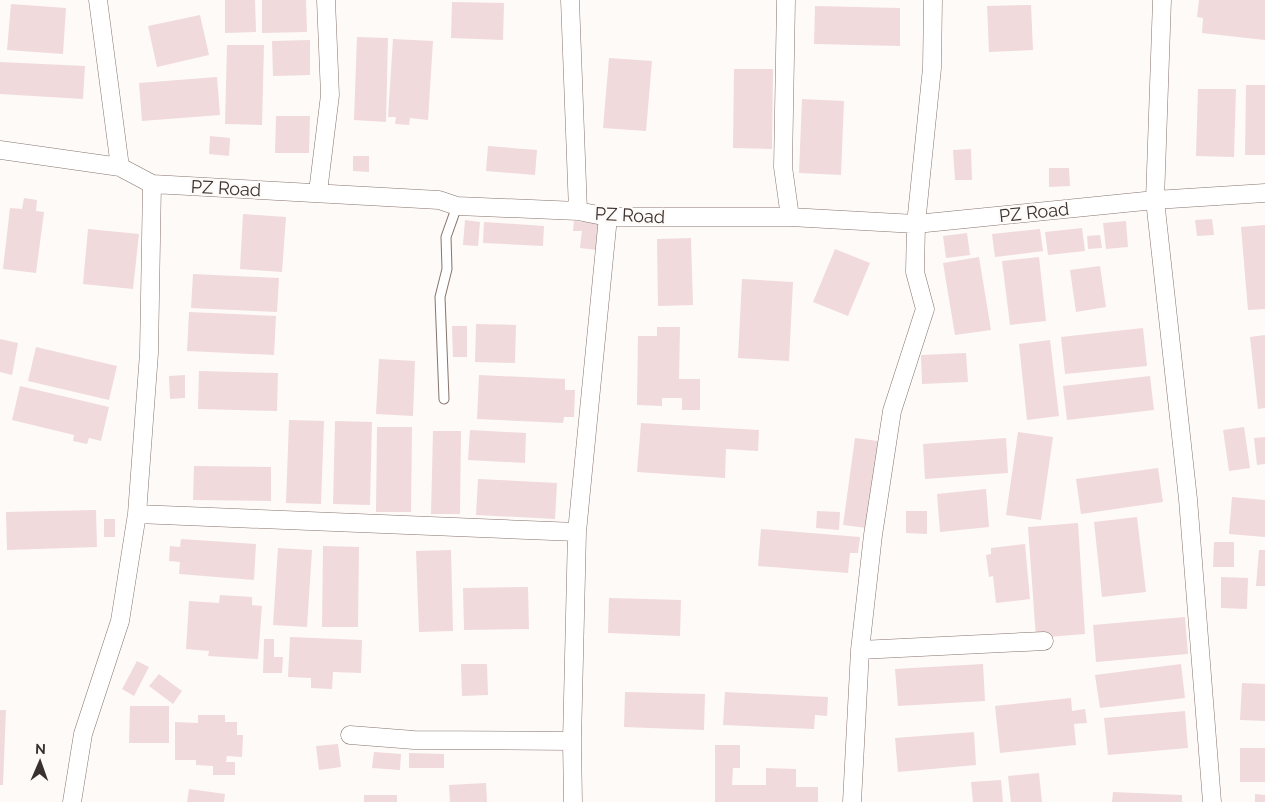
<svg xmlns="http://www.w3.org/2000/svg" width="1265" height="802" viewBox="0 0 1265 802" font-family="Raleway,sans-serif">
	<style>
		.building { fill: #f1dadc }
		.lines { fill: none; stroke-linecap: round; stroke-linejoin: round }
		.lane-casing { stroke: #86746c; stroke-width: 11 }
		.street-casing { stroke: #86746c; stroke-width: 19 }
		.lane { stroke: #fff; stroke-width: 9 }
		.street { stroke: #fff; stroke-width: 18 }
		.labels { text-anchor: middle; dominant-baseline: central; stroke-width: 4.5; stroke-linejoin: round; paint-order: stroke }
		.street-label { font-size: 18px; fill: #39312d; stroke: #fefaf8 }
	</style>
	<rect width="100%" height="100%" fill="#fefaf8"/>
	<path class="building" d="M225 0H255L256 32 225 33Z
		M262 0H306L307 32 262 33Z
		M1199 0H1265V40L1202 33 1203 18 1197 17Z
		M452 2 504 3 503 40 451 38Z
		M11 4 66 8 63 54 7 50Z
		M1031 5 1033 50 989 52 987 6Z
		M815 6 900 8V46L814 44Z
		M200 15 209 55 157 67 148 26Z
		M357 37 388 38 386 122 354 120Z
		M393 39 433 41 428 120 410 118 409 125 395 124 396 117H388Z
		M310 40V75L273 76 272 41Z
		M227 45H264L262 125 225 124Z
		M609 58 652 61 646 131 603 128Z
		M0 62 85 66 83 99 0 94Z
		M734 69H773L772 149 733 148Z
		M217 77 220 115 142 121 139 83Z
		M1246 85H1265V155H1245Z
		M1198 89H1236L1234 157 1196 156Z
		M802 99 844 101 841 175 799 173Z
		M276 116H310L309 153H275Z
		M210 136 230 138 229 156 209 154Z
		M488 146 537 150 535 175 486 171Z
		M971 149 972 180H955L953 150Z
		M353 156H369V172L353 171Z
		M1049 168H1069L1070 186 1049 187Z
		M24 198 37 200 36 211 44 212 36 273 3 269 10 208 22 209Z
		M243 214 286 217 282 272 240 269Z
		M1212 219 1214 235 1197 236 1195 220Z
		M465 220 480 222 478 246 463 245Z
		M574 221 599 223 597 250 580 248 582 231H573Z
		M1126 221 1128 247 1106 249 1103 223Z
		M484 222 544 226 543 246 483 243Z
		M1265 225V309L1248 310 1241 227Z
		M1082 228 1085 251 1048 255 1045 232Z
		M88 229 139 234 133 289 83 284Z
		M1040 229 1043 251 995 257 992 234Z
		M967 233 970 255 946 258 943 236Z
		M1100 235 1102 248 1088 249 1087 236Z
		M691 238 693 305 658 306 657 239Z
		M835 249 870 263 848 316 813 302Z
		M979 257 991 330 955 335 943 263Z
		M1039 257 1046 321 1010 325 1002 261Z
		M1100 266 1106 307 1076 312 1070 270Z
		M193 274 279 278 277 312 191 308Z
		M742 279 793 282 789 361 738 358Z
		M189 312 276 316 274 355 187 351Z
		M476 324 516 325 515 363 475 362Z
		M452 326H467V357H453Z
		M657 327H680L679 379H700V410H682V398H662V406L637 405 638 336H657Z
		M1143 328 1147 366 1065 374 1061 337Z
		M1265 335V408L1258 409 1250 337Z
		M0 339 18 343 12 375 0 372Z
		M1050 340 1059 416 1027 420 1019 344Z
		M36 347 117 366 109 400 28 381Z
		M966 353 968 382 922 384 921 355Z
		M379 359 415 361 413 416 376 414Z
		M199 371 278 373 277 411 198 409Z
		M185 375V398L170 399 169 376Z
		M479 375 565 379V390H575L574 417H564L563 423 477 419Z
		M1150 376 1154 410 1067 420 1063 386Z
		M20 386 109 407 101 441 89 438 87 444 73 441 74 435 12 420Z
		M289 420 324 421 321 504 286 503Z
		M335 421 372 422 370 505 333 504Z
		M641 423 759 430 758 451 726 449 725 478 637 472Z
		M377 427H412L411 512H376Z
		M1244 427 1250 468 1229 471 1223 430Z
		M470 430 526 433 525 463 468 460Z
		M433 431H461L460 514H431Z
		M1018 432 1053 437 1041 520 1006 515Z
		M1265 437V464L1257 465 1254 438Z
		M855 438 878 441 867 528 843 525Z
		M1006 438 1008 473 925 479 923 444Z
		M194 466 271 467V501L193 500Z
		M1158 468 1163 502 1081 514 1076 479Z
		M478 479 557 483 555 519 476 515Z
		M986 489 989 527 940 532 937 494Z
		M1232 497 1265 500V537L1229 534Z
		M96 510 97 547 7 550 6 512Z
		M817 511 840 512 839 530 816 528Z
		M906 511H927V534L906 533Z
		M1137 517 1146 592 1102 597 1094 522Z
		M104 519H115V537H104Z
		M1078 523 1085 634 1036 638 1028 527Z
		M761 529 860 537 858 553H850L848 573 758 566Z
		M181 539 256 544 254 580 179 574 180 562 169 561 170 546 180 547Z
		M1214 542H1234V567H1213Z
		M1025 544 1030 599 996 603 993 576 989 577 986 555 991 554V548Z
		M323 546 359 547 358 627H322Z
		M278 548 312 550 307 627 273 625Z
		M451 550 453 631 419 632 416 551Z
		M1259 550H1265V586H1256Z
		M1221 577 1248 578 1247 609 1221 608Z
		M528 587 529 629 464 630 463 588Z
		M220 595 252 597V605L262 606 258 659 208 656 209 651 186 649 189 601 219 603Z
		M609 598 681 600 680 636 608 633Z
		M1185 617 1188 654 1096 662 1093 625Z
		M290 637 362 640 361 673 333 672 332 689 311 688V678L288 677Z
		M264 639H274V657H283L282 673H263Z
		M137 661 149 667 134 696 122 689Z
		M461 664H487L488 695 462 696Z
		M983 664 985 701 898 706 895 669Z
		M1181 664 1185 698 1100 708 1095 675Z
		M159 674 182 691 173 704 149 686Z
		M1242 683 1265 684V721L1240 720Z
		M625 692 705 694 704 730 624 727Z
		M725 692 828 697 827 716 815 715 814 729 723 725Z
		M1071 698 1072 711 1085 709 1087 723 1074 724 1076 745 1000 753 995 706Z
		M130 706H169V743H129Z
		M0 710H6L3 785H0Z
		M1185 711 1188 748 1108 755 1104 718Z
		M198 715H225V722H237V735H243L242 757 227 756 226 762H235V775H213V766L196 765V760H175V722L198 723Z
		M974 732 976 765 898 772 895 738Z
		M338 744 341 767 319 770 316 746Z
		M715 745H740V768H733L732 785H766V768L796 769V787H818V802H715Z
		M1240 748H1265V782H1240Z
		M374 752 401 754 400 770 372 768Z
		M409 753 444 754V768H409Z
		M1039 773 1042 802H1011L1008 776Z
		M1001 780 1003 802H973L971 782Z
		M486 783 487 802H450L449 785Z
		M189 789 225 794 224 802H187Z
		M1113 792 1182 795V802H1112Z
		M1255 794 1265 795V802H1255Z
		M364 795H397V802H364Z"/>
	<g class="lines">
		<defs>
			<path id="lane" d="M444 399 440 297 447 269 446 237 457 206"/>
			<path id="street" d="M98 0 120 167
				M570 0 578 211
				M786 0 783 167 790 217
				M1162 0 1155 200 1188 499 1212 802
				M0 150 120 167 152 184 439 200 457 206 578 211 608 217H790L916 224 1155 200 1265 193
				M318 192 330 95 326 0
				M137 514 577 532
				M860 650 1044 641
				M350 735 414 740 572 741
				M72 802 83 734 120 621 137 514 149 353 152 184
				M573 802 572 741 577 532 608 217
				M852 802 860 650 873 535 892 411 925 309 915 272 916 224 932 68 933 0"/>
		</defs>
		<use href="#lane" class="lane-casing"/>
		<use href="#street" class="street-casing"/>
		<use href="#lane" class="lane"/>
		<use href="#street" class="street"/>
	</g>
	<g class="labels">
		<g class="street-label">
			<text transform="translate(226 188) rotate(3)">PZ Road</text>
			<text transform="translate(1034 212) rotate(-6)">PZ Road</text>
			<text transform="translate(630 215) rotate(3)">PZ Road</text>
		</g>
	</g>
	<g transform="translate(40 762) rotate(2)" stroke="#fefaf8" stroke-width="4" paint-order="stroke">
	<path d="M0-4L9 19L0 12L-9 19Z" fill="#39312d"/>
	<text y="-8" font-size="14" font-weight="bold" text-anchor="middle" fill="#39312d">N</text>
	</g>
</svg>
